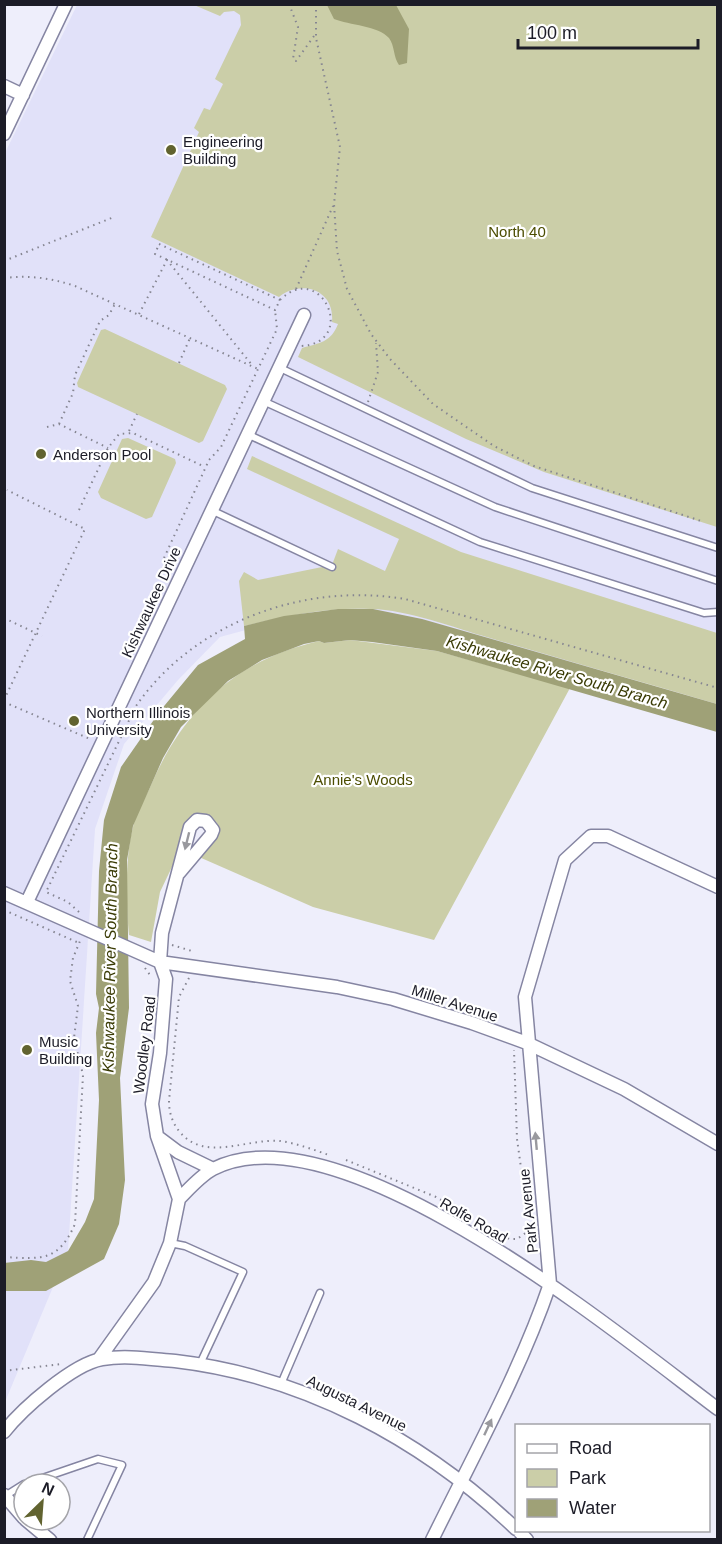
<svg xmlns="http://www.w3.org/2000/svg" width="722" height="1544" viewBox="0 0 722 1544" font-family="Helvetica,sans-serif">
	<style>
		.built { fill: #e1e1f9 }
		.green { fill: #cbcea8 }
		.water { fill: #9fa177 }
		.lines { fill: none; stroke-linecap: round; stroke-linejoin: round }
		.service-casing { stroke: #8585a2; stroke-width: 9 }
		.minor-casing { stroke: #8585a2; stroke-width: 15 }
		.path { stroke: #858591; stroke-width: 2; stroke-dasharray: 1.5 4.5; stroke-linecap: butt }
		.service { stroke: #fff; stroke-width: 6 }
		.minor { stroke: #fff; stroke-width: 12 }
		.oneway { fill: #99999e }
		.poi-dot { fill: #616330; stroke: #fff; stroke-width: 2 }
		.labels { text-anchor: middle; dominant-baseline: central; stroke-width: 4.5; stroke-linejoin: round; paint-order: stroke }
		.poi-label { font-size: 15px; fill: #1c1c27; stroke: #fff; text-anchor: start }
		.park-label { font-size: 15px; fill: #4c4d01; stroke: #fff }
		.street-label { font-size: 15px; fill: #1c1c27; stroke: #fff }
		.water-label { font-size: 16px; font-style: italic; fill: #3a3b05; stroke: #fff }
	</style>
	<rect width="100%" height="100%" fill="#eeeefb"/>
	<path class="built" d="M77 5H717V698L335 606 220 637 178 680 124 744 95 829 68 1251 5 1402V153Z"/>
	<path class="green" d="M194 5H717V527L544 472 466 439 298 357 302 348C320 343 331 342 338 324L332 322C335 290 302 279 279 297L151 237 199 132 194 128 204 108 210 110 223 84 215 79 241 25 240 15 234 11 224 12 220 16Z
		M105 329 225 385 227 389 203 441 199 443 78 387 77 383 101 330Z
		M128 438 175 459 176 463 152 517 146 519 101 498 98 492 122 439Z
		M252 456 461 552 717 633V704C642 682 566 660 490 638 451 627 410 610 370 609 327 607 286 616 244 626L239 581 244 572 258 580 332 565 338 549 385 571 399 539 247 469Z
		M350 640 437 651 570 688 434 940 313 907 199 857C209 846 220 839 217 823L204 814 190 817 183 828 181 848 160 892 151 942 129 935C126 905 125 856 133 827 136 813 145 799 151 785 184 709 236 660 319 641L324 643Z"/>
	<path class="water" d="M327 5H396L409 29 407 63 399 65C393 57 395 46 389 38 379 26 349 25 334 19Z
		M338 609H373L422 619 717 704V732L437 651 372 642 350 640 324 643 319 641 304 644 262 660 228 681 181 727 163 758 133 826 127 860 129 1008 120 1078 125 1180 119 1224 104 1259 46 1291H5L4 1263 31 1260 46 1262 68 1251 85 1222 94 1199 99 1100 96 1033 99 1008 96 994 99 871 104 820 121 767 160 711 198 665 245 639 244 626 284 616Z"/>
	<g class="lines">
		<defs>
			<path id="service" d="M278 367 532 488 718 548
				M263 401 495 507 718 581
				M247 434 480 542 704 613 718 612
				M211 510 332 567
				M170 1243 185 1246 243 1272 200 1364
				M281 1384 320 1293
				M25 1484 98 1459 122 1465 87 1540
				M5 1496 24 1484"/>
			<path id="minor" d="M4 86 23 95
				M4 134 66 4
				M4 893 160 962 337 987 393 999 472 1023 527 1043 624 1089 718 1144
				M27 902 304 315
				M158 1137 178 1152 213 1169
				M179 1199C189 1189 200 1176 213 1169 340 1104 619 1335 718 1409
				M99 1359 154 1282 170 1243 179 1199 157 1136 152 1104 160 1053 166 979 160 962 162 933 190 827 197 820 206 821 213 830 211 835 179 873
				M4 1432C22 1409 73 1364 102 1359 126 1355 151 1359 175 1361 304 1376 423 1440 516 1529
				M4 1495 24 1518
				M26 1520 50 1540
				M518 1530 527 1540
				M432 1540C473 1456 520 1372 550 1284L525 997 565 860 591 836H608L718 887"/>
		</defs>
		<use href="#service" class="service-casing"/>
		<use href="#minor" class="minor-casing"/>
		<path class="path" d="M289 4 298 27 293 59 296 61 314 36
			M316 4V38L340 147 334 204 337 251 347 289 371 334 390 359 433 404 494 446 534 466 701 521
			M159 244 280 300 275 310 155 254Z
			M4 261 114 217
			M4 278C29 275 51 278 75 286L258 369
			M296 289 333 206
			M280 300C321 259 359 343 301 346
			M139 314 167 260 252 365
			M179 363 190 338
			M368 402 378 372 376 343
			M59 424 73 393 75 375 100 321 109 315 115 304
			M47 427 59 424 108 448
			M129 431 137 414
			M79 510 108 448 119 434 133 433 205 467
			M164 558 209 460 221 447 277 329 275 310
			M4 618 42 636
			M4 700 85 529 7 490
			M4 702 90 739
			M4 910 79 943
			M79 912 68 902 46 892 136 706C194 622 305 582 405 599L718 688
			M172 945 192 951V954
			M145 968 150 975
			M189 978 179 997 169 1101C169 1112 172 1122 179 1131 204 1163 247 1138 280 1141 296 1143 314 1150 329 1155
			M346 1160 436 1197 509 1239H517L527 1232 528 1218 517 1139 514 1050
			M4 1257C42 1259 58 1262 75 1224L83 1075 74 1038 78 1006 70 981 73 958 80 941
			M4 1371 61 1364"/>
		<use href="#service" class="service"/>
		<use href="#minor" class="minor"/>
	</g>
	<defs><path id="oneway-solid" d="M-6-.8H1V-3.2L6.5 0L1 3.2V.8H-6Z" transform="scale(1.5)"/></defs>
	<g class="oneway">
		<use href="#oneway-solid" transform="translate(187 841) rotate(104)"/>
		<use href="#oneway-solid" transform="translate(536 1141) rotate(-95)"/>
		<use href="#oneway-solid" transform="translate(488 1427) rotate(-65)"/>
	</g>
	<g class="poi-dot">
		<circle cx="171" cy="150" r="6"/>
		<circle cx="41" cy="454" r="6"/>
		<circle cx="74" cy="721" r="6"/>
		<circle cx="27" cy="1050" r="6"/>
	</g>
	<g class="labels">
		<g class="poi-label">
			<text x="183" y="141">Engineering<tspan x="183" dy="17">Building</tspan></text>
			<text x="53" y="454">Anderson Pool</text>
			<text x="86" y="712">Northern Illinois<tspan x="86" dy="17">University</tspan></text>
			<text x="39" y="1041">Music<tspan x="39" dy="17">Building</tspan></text>
		</g>
		<g class="park-label">
			<text x="517" y="231">North 40</text>
			<text x="363" y="779">Annie's Woods</text>
		</g>
		<g class="street-label">
			<text transform="translate(151 602) rotate(-65)">Kishwaukee Drive</text>
			<text transform="translate(455 1003) rotate(18)">Miller Avenue</text>
			<text transform="translate(144 1045) rotate(-83)">Woodley Road</text>
			<text transform="translate(528 1211) rotate(-96)">Park Avenue</text>
			<text transform="translate(474 1220) rotate(30)">Rolfe Road</text>
			<text transform="translate(357 1403) rotate(26)">Augusta Avenue</text>
		</g>
		<g class="water-label">
			<text transform="translate(557 672) rotate(16)">Kishwaukee River South Branch</text>
			<text transform="translate(110 958) rotate(-89)">Kishwaukee River South Branch</text>
		</g>
	</g>
	<rect width="722" height="1544" fill="none" stroke="#1c1c27" stroke-width="12"/>
	<rect x="515" y="1424" width="195" height="108" fill="#ffffff" stroke="#a4a4a9" stroke-width="1.5"/>
	<rect x="527" y="1444" width="30" height="9" fill="#ffffff" stroke="#a4a4a9" stroke-width="1.5"/>
	<text x="569" y="1454" font-size="18" fill="#1c1c27">Road</text>
	<rect x="527" y="1469" width="30" height="18" fill="#cbcea8" stroke="#a4a4a9" stroke-width="1.5"/>
	<text x="569" y="1484" font-size="18" fill="#1c1c27">Park</text>
	<rect x="527" y="1499" width="30" height="18" fill="#9fa177" stroke="#a4a4a9" stroke-width="1.5"/>
	<text x="569" y="1514" font-size="18" fill="#1c1c27">Water</text>
	<g transform="translate(42 1502) rotate(25)"><circle r="28" fill="#ffffff" stroke="#a4a4a9" stroke-width="1.5"/>
	<path d="M0-4.5L10 22L0 15L-10 22Z" fill="#616330"/>
	<text y="-9" font-size="16" font-weight="bold" text-anchor="middle" fill="#1c1c27">N</text>
	</g>
	<path d="M518 39v9h180v-9" fill="none" stroke="#1c1c27" stroke-width="3"/>
	<text x="527" y="39" font-size="18" fill="#1c1c27" stroke="#ffffff" stroke-width="4.5" paint-order="stroke">100 m</text>
</svg>
